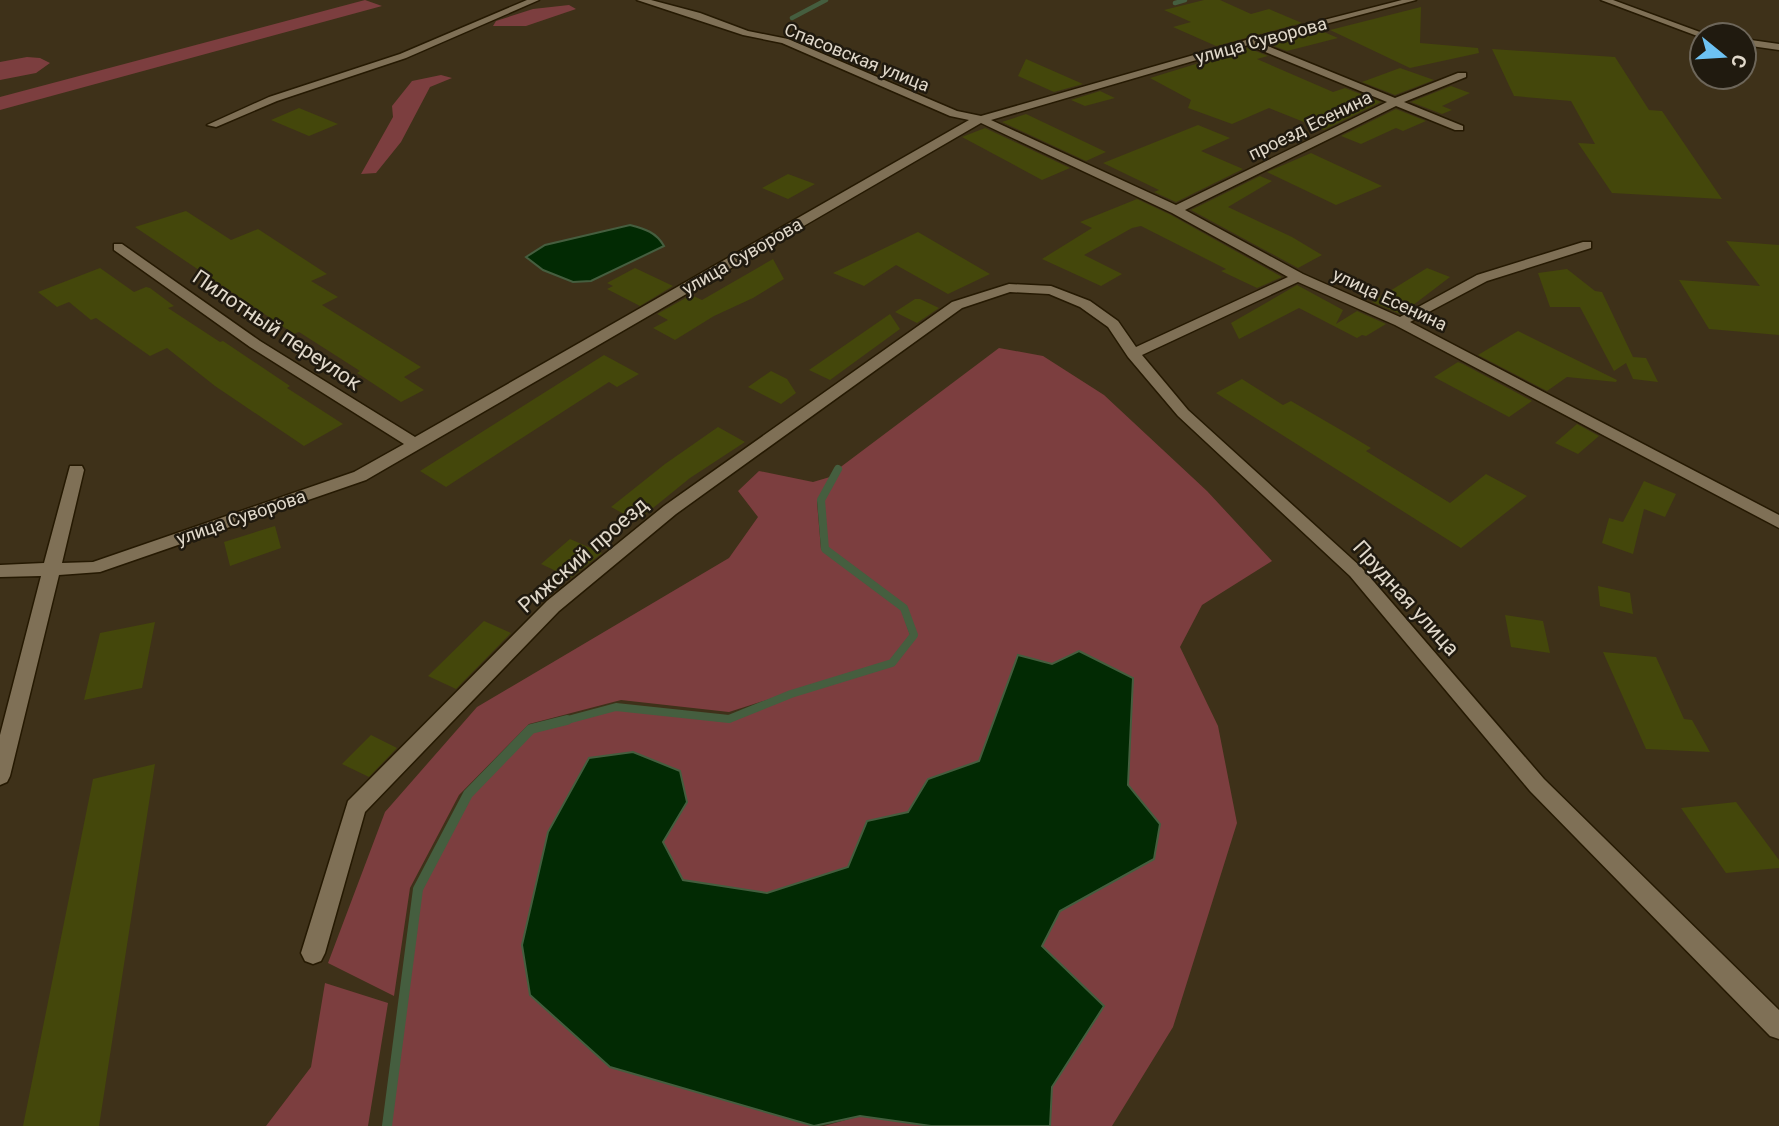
<svg xmlns="http://www.w3.org/2000/svg" width="1779" height="1126" viewBox="0 0 1779 1126" font-family="Roboto,sans-serif">
	<style>
		.green { fill: #7c3e3f }
		.water { fill: #022a03; stroke: #455e3f; stroke-width: 2 }
		.lines { fill: none; stroke-linecap: round; stroke-linejoin: round }
		.stream-far2 { stroke: #455e3f; stroke-width: 4.5 }
		.stream-far1 { stroke: #455e3f; stroke-width: 8 }
		.stream { stroke: #455e3f; stroke-width: 10 }
		.building { fill: #44470b }
		.minor-casing { stroke: #251902; stroke-width: 3 }
		.minor { fill: #7f7056; fill-rule: evenodd }
		.labels { text-anchor: middle; dominant-baseline: central; stroke-width: 5; stroke-linejoin: round; paint-order: stroke }
		.far-street-label { font-size: 18px; fill: #e1d9cb; stroke: #201a0f }
		.street-label { font-size: 21px; fill: #e1d9cb; stroke: #201a0f }
	</style>
	<rect width="100%" height="100%" fill="#3e3119"/>
	<path class="green" d="M365 0 382 6 0 110V97Z
		M569 5 576 9 526 26H493L496 21 533 9Z
		M27 57 40 58 50 63 36 73 0 80V62Z
		M441 75 452 78 430 87 401 142 376 173 361 174 393 117 392 106 412 81Z
		M999 348 1043 356 1104 395 1207 491 1272 561 1202 605 1180 647 1218 726 1237 823 1173 1027 1112 1126H1050L1052 1087 1104 1006 1041 947 1060 911 1154 859 1160 825 1128 785 1133 678 1079 651 1052 664 1018 656 979 761 928 779 908 812 867 821 848 867 767 894 683 881 663 842 687 802 680 771 610 1067 814 1126H387L418 889 468 794 531 729 616 707 729 719 791 694 892 663 913 635 904 608 825 549 821 500 838 469Z
		M759 471 813 482 830 477 817 502 821 549 901 609 910 635 891 660 729 712 621 700 529 724 459 795 410 888 394 996 328 963 385 812 477 707 729 558 758 517 738 491Z
		M325 983 388 1003 368 1126H266L311 1067Z
		M860 1116 929 1124 931 1126H824Z"/>
	<path class="water" d="M630 225C645 229 656 232 664 246L591 281 573 282 543 270 526 257 545 245Z
		M1079 651 1133 678 1128 785 1160 824 1154 859 1060 911 1042 946 1104 1006 1052 1087 1050 1126H931L860 1116 814 1126 610 1067 530 995 522 945 548 832 589 758 633 752 680 771 687 802 663 842 683 880 767 893 848 867 867 821 908 812 928 779 979 761 1018 655 1052 664Z"/>
	<g class="lines">
		<path class="stream-far2" d="M1175 3 1185 0
			M792 18 826 0"/>
		<path class="stream-far1" d="M560 722 616 707 729 719 791 694 892 663 914 635 904 608 825 549 821 500 838 469"/>
		<path class="stream" d="M387 1126 418 889 468 794 531 729 567 720"/>
	</g>
	<path class="building" d="M1204 0H1220L1251 14 1269 9 1302 23 1216 46 1173 27 1191 22 1164 10Z
		M1421 7 1420 43 1478 48 1479 53 1410 68 1330 30Z
		M1317 29 1338 38 1287 51 1266 43Z
		M1248 48 1268 56 1257 59 1333 92 1345 88 1381 102 1324 130 1269 108 1232 124 1188 108 1191 100 1150 78Z
		M1492 49 1615 57 1649 110 1662 111 1722 199 1612 193 1578 143 1595 144 1571 101 1514 96Z
		M1026 59 1083 84 1054 92 1018 76Z
		M1400 68 1434 80 1395 95 1362 82Z
		M1451 86 1470 93 1442 106 1452 110 1442 114 1411 102Z
		M1100 91 1115 98 1085 106 1071 100Z
		M299 108 338 124 309 136 271 120Z
		M1396 109 1426 121 1403 131 1396 128 1361 144 1341 136Z
		M1026 114 1106 152 1086 161 1002 122Z
		M1198 125 1230 138 1201 151 1243 169 1176 202 1154 192 1159 190 1103 163Z
		M985 128 1070 168 1042 180 962 137Z
		M1311 153 1382 186 1336 205 1267 172Z
		M788 174 815 184 788 199 762 188Z
		M1260 176 1272 181 1228 207 1292 237 1322 255 1298 268 1191 210Z
		M1137 199 1171 215 1282 277 1257 288 1221 271 1226 269 1141 226 1132 228 1084 255 1122 274 1101 286 1042 259 1092 228 1080 222Z
		M186 211 231 240 258 229 327 274 311 281 338 297 322 305 421 367 404 377 424 390 401 402 357 373 360 371 299 332 294 334 135 227Z
		M918 232 990 274 948 294 896 265 864 286 833 273Z
		M1726 241 1779 245V335L1709 329 1679 280 1760 286Z
		M773 259 784 279 753 298 714 316 675 340 653 328 668 320 657 314 691 295 702 300Z
		M100 268 134 292 146 287 150 288 174 306 168 308 220 342 223 341 290 386 287 388 343 424 304 446 215 386 167 348 150 356 96 318 91 320 69 302 57 307 38 292Z
		M635 268 673 286 640 306 607 289 613 286 607 283Z
		M1427 268 1450 277 1404 312 1400 314 1372 302Z
		M1567 269 1595 291 1602 292 1633 357 1646 358 1658 382 1633 379 1626 363 1614 371 1580 307H1550L1538 273Z
		M1297 285 1343 310 1336 324 1357 311 1386 324 1366 336 1362 335 1357 338 1299 308 1239 339 1231 323Z
		M915 299H920L939 308 917 323 895 312Z
		M890 314 900 329 830 380 809 370Z
		M1518 331 1617 380 1616 382 1567 377 1547 391 1478 355Z
		M604 355 639 374 617 387 609 382 446 487 420 471Z
		M1458 362 1463 364 1532 401 1509 417 1434 377Z
		M771 371 787 379 796 393 781 404 748 387Z
		M1242 379 1283 405 1291 401 1346 433 1371 448 1366 451 1450 503 1486 474 1527 496 1461 548 1216 393Z
		M1577 424 1599 436 1578 454 1555 443Z
		M718 427 745 442 690 478 637 521 611 507 665 464Z
		M1644 481 1676 494 1665 517 1644 509 1633 554 1602 543 1609 518 1623 522Z
		M275 526 281 548 230 566 224 542Z
		M570 539 602 553 571 578 541 564Z
		M1598 586 1630 593 1633 614 1600 606Z
		M1505 615 1543 621 1550 653 1511 647Z
		M484 621 511 633 456 689 428 676Z
		M155 622 142 688 84 700 100 633Z
		M1603 652 1656 657 1684 719 1692 720 1710 752 1646 749Z
		M371 735 397 748 369 777 342 764Z
		M155 764 99 1126H23L93 779Z
		M1736 802 1779 860V868L1726 873 1681 808Z"/>
	<g class="lines">
		<defs>
			<path id="minor" d="M527 0H539L406 58 277 101 216 127 207 125 269 97 400 54Z
				M637 0H651L700 13 748 31 788 39 957 111 981 116 1246 40 1402 0H1416L1258 42 1395 98 1458 73H1466V77L1404 102 1463 126V130H1455L1396 106 1185 210 1303 274 1400 317 1477 275 1583 242H1591V248L1487 281 1410 322 1779 515V528L1395 325 1298 282 1142 355 1188 410 1362 568 1544 779 1779 1010V1039L1770 1036 1530 791 1350 576 1178 416 1128 357 1108 327 1080 307 1049 294 1010 292 962 308 676 514 559 611 365 812 325 953 321 961 313 964 305 961 301 953 348 801 547 601 664 506 952 302 1009 284 1051 286 1090 301 1118 321 1136 347 1288 277 1172 213 981 123 366 480 100 572 59 575 10 776 7 782 0 785V735L41 576 0 577V565L44 563 70 466H82L84 470 62 563 93 562 354 472 404 444 250 347 114 250V244H122L260 341 415 437 969 120 950 116 782 43 743 35ZM1248 45 1387 102 1176 205 991 120Z
				M1601 0H1613L1708 35 1700 37Z
				M1744 39 1779 44V50L1744 45Z"/>
		</defs>
		<use href="#minor" class="minor-casing"/>
		<use href="#minor" class="minor"/>
	</g>
	<g class="labels">
		<g class="far-street-label">
			<text transform="translate(1261 40) rotate(-15)">улица Суворова</text>
			<text transform="translate(857 57) rotate(22)">Спасовская улица</text>
			<text transform="translate(1310 125) rotate(-26)">проезд Есенина</text>
			<text transform="translate(742 256) rotate(-30)">улица Суворова</text>
			<text transform="translate(1390 299) rotate(25)">улица Есенина</text>
			<text transform="translate(241 517) rotate(-19)">улица Суворова</text>
		</g>
		<g class="street-label">
			<text transform="translate(277 330) rotate(34)">Пилотный переулок</text>
			<text transform="translate(583 555) rotate(-41)">Рижский проезд</text>
			<text transform="translate(1406 598) rotate(48)">Прудная улица</text>
		</g>
	</g>
	<g transform="translate(1723 56) rotate(108)"><circle r="33" fill="#201a0f" stroke="#6d665a" stroke-width="2"/>
	<path d="M0-5L12 26L0 18L-12 26Z" fill="#6dc2f3"/>
	<text y="-10" font-size="19" font-weight="bold" text-anchor="middle" fill="#e1d9cb">С</text>
	</g>
</svg>
